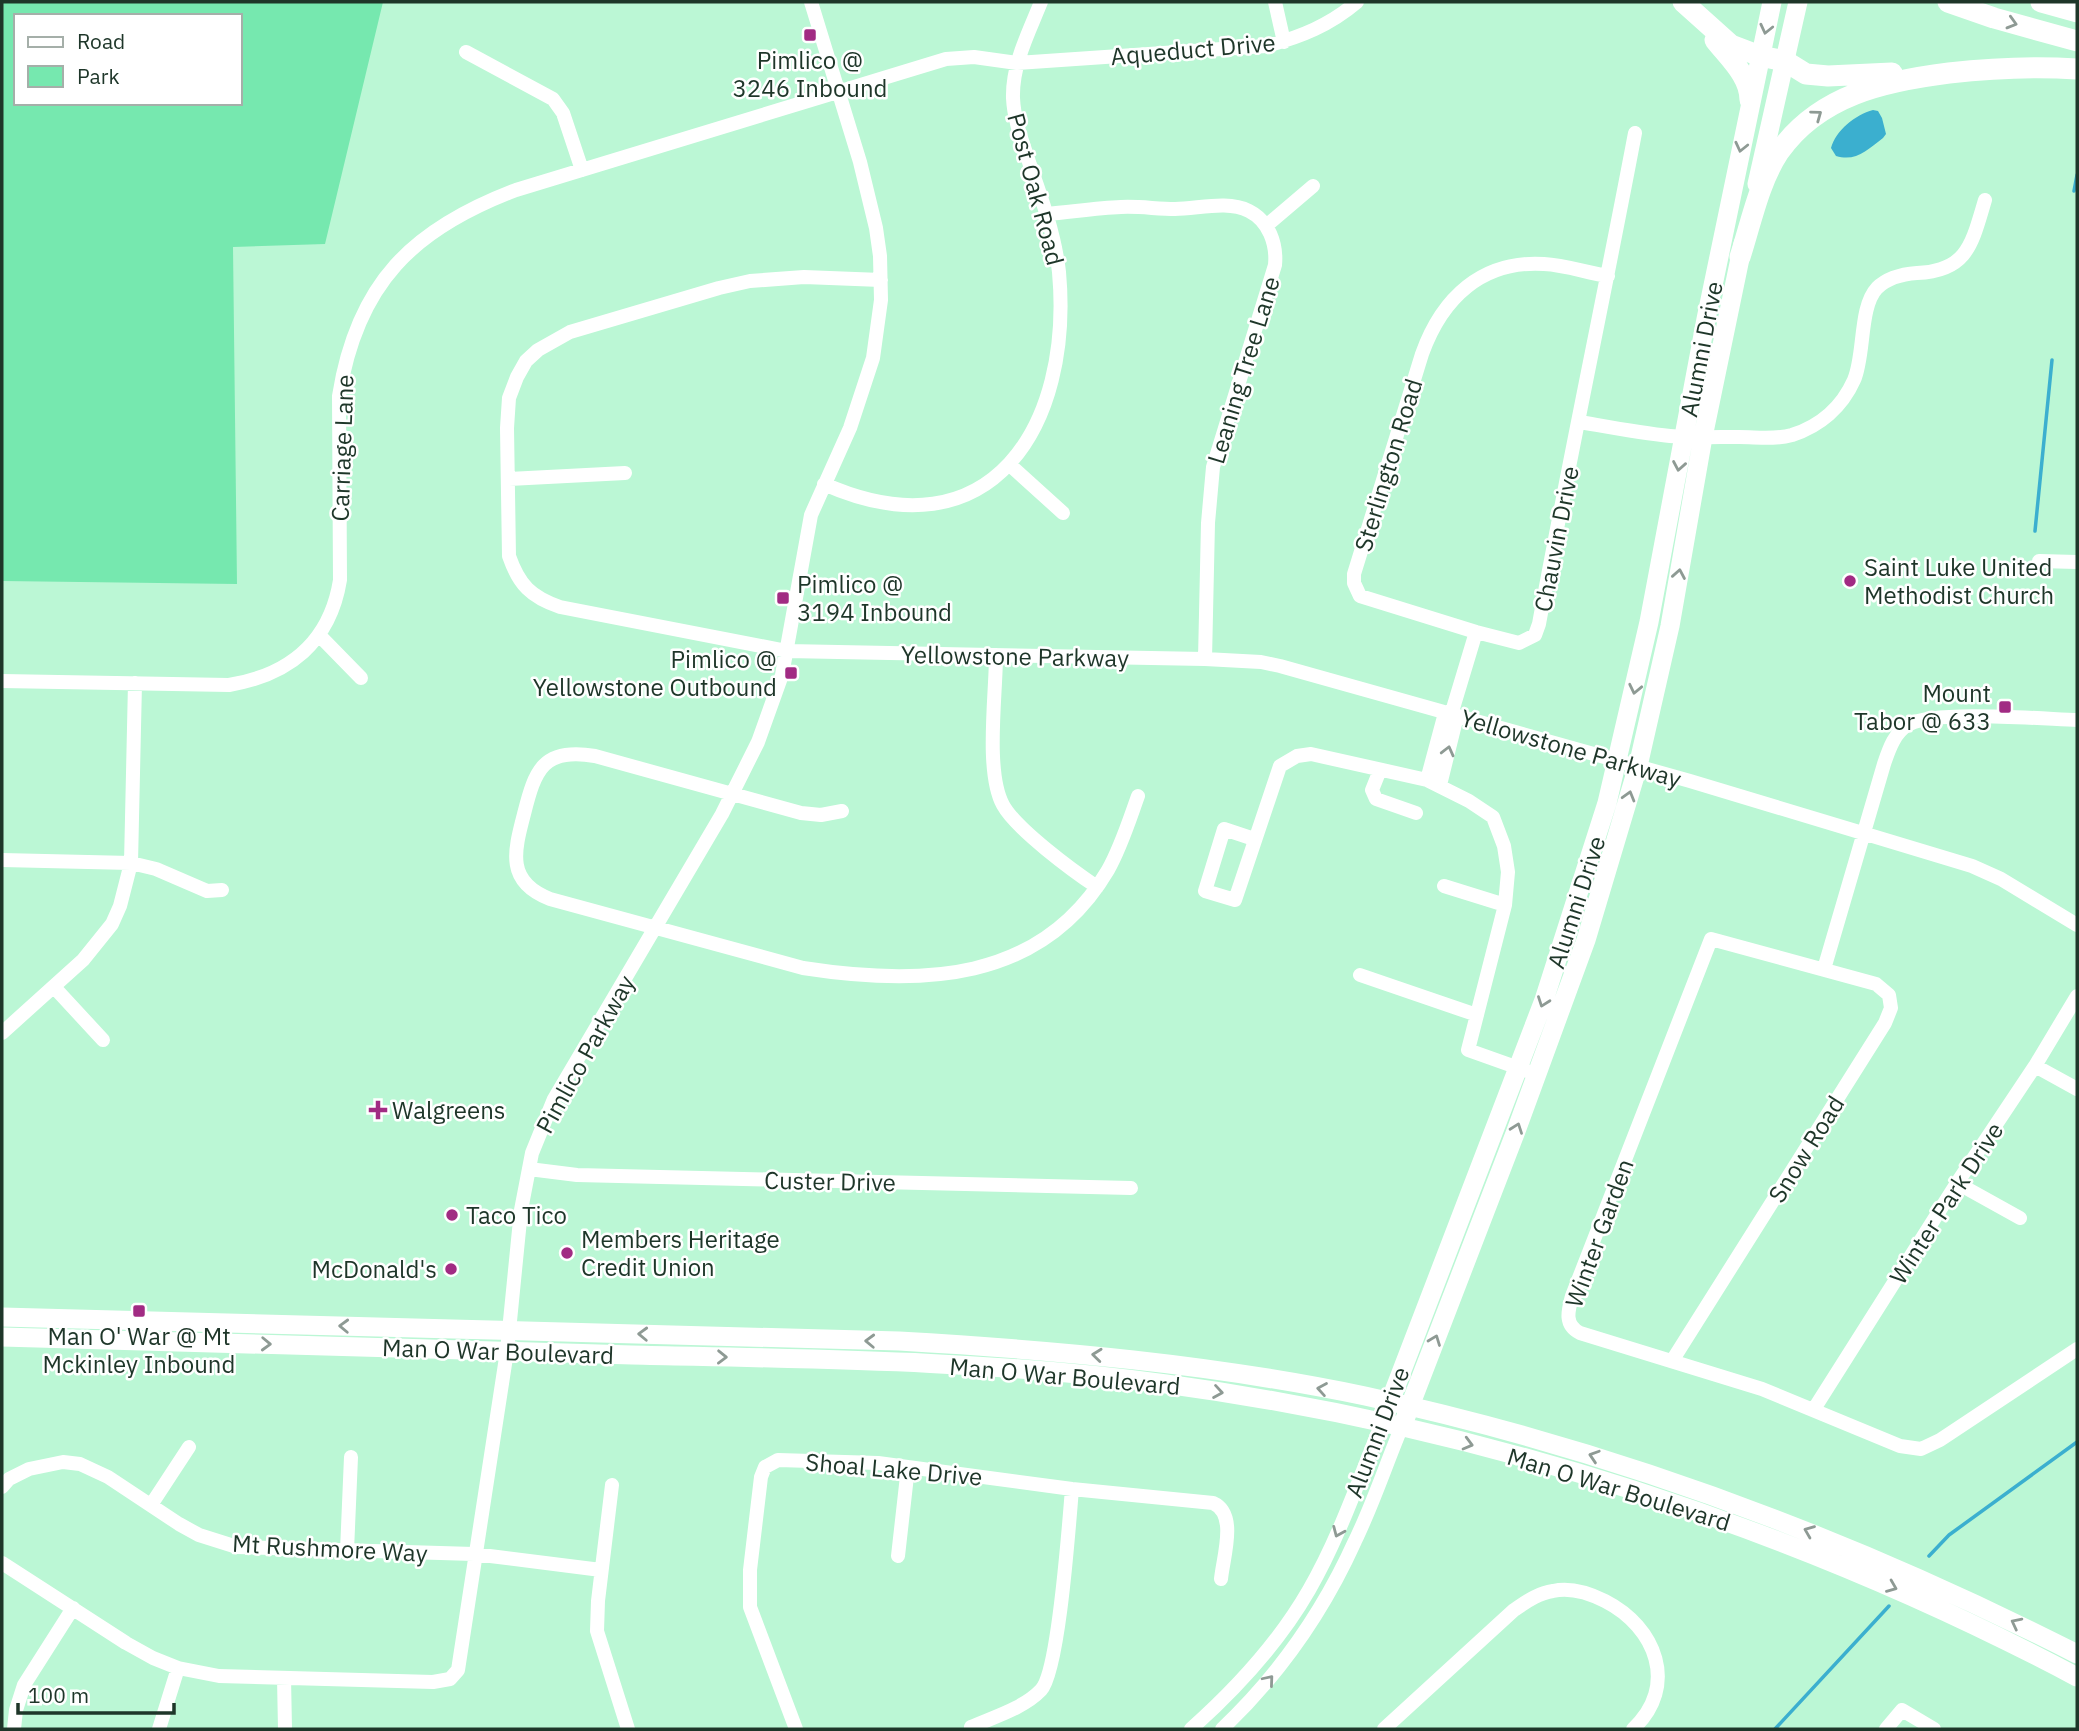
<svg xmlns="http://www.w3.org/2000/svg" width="2079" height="1731" viewBox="0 0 2079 1731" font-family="'IBM Plex Sans',sans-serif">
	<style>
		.green { fill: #76e8af; fill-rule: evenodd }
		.water { fill: #3bafcf }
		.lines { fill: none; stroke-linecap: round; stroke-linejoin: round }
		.stream { stroke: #3bafcf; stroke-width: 3.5 }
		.minor { stroke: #fff; stroke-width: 14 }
		.major { stroke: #fff; stroke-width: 19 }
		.highway { stroke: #fff; stroke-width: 21 }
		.oneway { stroke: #8e9a94 }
		.poi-dot { fill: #a12b83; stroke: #fff; stroke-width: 2.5 }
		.labels { text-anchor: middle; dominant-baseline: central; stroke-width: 5; stroke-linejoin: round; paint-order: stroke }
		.street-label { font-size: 24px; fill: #1e3629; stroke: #fff }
		.poi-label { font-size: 24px; fill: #1e3629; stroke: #fff; text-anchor: start }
	</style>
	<rect width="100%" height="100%" fill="#bbf7d5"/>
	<path class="green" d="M2 2H383L325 244 233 247 237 584 2 581ZM16 16H240V103H16Z"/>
	<path class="water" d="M1873 110 1878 111 1882 118 1886 134 1883 138C1867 150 1856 162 1836 156L1831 148C1836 130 1855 115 1873 110Z"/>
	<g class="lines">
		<path class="stream" d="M2074 191 2077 175
			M2035 531 2052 360
			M1929 1556 1949 1535 2077 1442
			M1775 1729 1889 1606"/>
		<path class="minor" d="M1275 2 1284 42
			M466 52 553 99 563 113 582 170
			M1046 214C1071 212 1096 208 1121 207 1139 206 1157 209 1175 209 1198 209 1227 200 1249 211 1269 221 1277 244 1275 265L1213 467 1208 523 1205 659
			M1266 226 1313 186
			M1608 276C1587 273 1566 265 1544 264 1482 260 1442 298 1422 354L1354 574V583L1360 596 1476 632 1519 643 1535 635 1539 624C1569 460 1604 297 1635 133
			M881 280 804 277 750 281 719 288 570 332 538 350 526 361 517 377 509 398 507 428 509 556C519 585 531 597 560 607L787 651 1205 659 1261 662 1280 666 1690 781 1972 866 2001 879 2077 925
			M1580 422C1609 427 1640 433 1670 436 1692 438 1716 437 1739 437 1757 437 1774 440 1792 435 1820 426 1842 407 1854 380 1865 355 1859 307 1877 288 1888 277 1903 274 1917 273 1968 271 1972 243 1985 200
			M1010 465 1063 513
			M509 479 625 473
			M824 484C991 558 1073 426 1059 272 1055 236 1042 199 1030 165 1023 143 1014 121 1013 98 1012 64 1029 32 1041 2
			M2039 561 2077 562
			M319 635 361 678
			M996 655C996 695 985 772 1003 805 1016 829 1073 871 1097 887
			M2 681 229 685C289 675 330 642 340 580L339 396C357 283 413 229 516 190L946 59 974 57 1017 63 1266 46C1301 37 1330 25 1357 2
			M1451 715 1476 632
			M1380 770 1372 790 1376 799 1416 813
			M1427 780 1445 713
			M1440 785 1457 716
			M842 811 821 815 801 813 595 756C543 747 535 770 524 814 514 852 506 882 550 899L803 968C919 986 1041 984 1108 870 1121 847 1129 821 1138 796
			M1254 839 1224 829 1205 891 1235 900 1280 766 1297 756 1311 754 1427 780 1469 801 1493 817 1504 846 1508 872 1505 905 1468 1050 1527 1071
			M2 860 131 863 156 869 207 891 222 890
			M1444 886 1505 905
			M1824 969 1884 764C1889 749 1895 731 1910 724 1935 710 2044 719 2077 720
			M1360 975 1477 1015
			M54 987 103 1040
			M2 1033 83 960 112 924 120 906 131 863 135 683
			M2035 1066 2077 1089
			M529 1169 577 1175 1131 1188
			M1957 1183 2020 1218
			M1672 1361 1885 1023 1891 1008 1889 995 1876 984 1711 939 1572 1296C1568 1311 1564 1325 1580 1333L1762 1389 1900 1446 1921 1449 1940 1440 2077 1349
			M1814 1409 1957 1183 2035 1066 2077 996
			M612 1485 598 1601 597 1631 628 1729
			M2 1487 9 1479 29 1469 63 1462 80 1464 108 1477 179 1524 199 1535 237 1547 474 1554 601 1570
			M151 1505 189 1447
			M347 1551 351 1457
			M898 1556 908 1467
			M2 1563 126 1643 153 1658 178 1668 219 1676 433 1682 450 1679 458 1670 507 1351 521 1210 532 1153 554 1099 722 814 758 742 782 675 811 515 850 428 873 358 881 300 880 256 876 228 860 162 811 2
			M284 1678 285 1729
			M971 1727C994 1717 1024 1708 1041 1690 1059 1671 1069 1523 1072 1489
			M14 1729 16 1710 24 1685 73 1608
			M159 1729 178 1668
			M796 1729 750 1607V1570L761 1477 765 1467 778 1460 878 1463 1072 1489 1213 1503C1238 1514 1223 1557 1221 1579
			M1191 1729C1237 1688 1278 1644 1309 1590 1339 1538 1359 1479 1382 1423
			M1222 1729C1279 1675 1323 1612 1355 1541 1373 1504 1386 1464 1402 1426
			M1384 1729 1514 1610C1526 1602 1538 1593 1553 1591 1571 1587 1589 1593 1605 1601 1656 1627 1679 1686 1633 1729
			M1886 1729 1902 1710 1934 1729"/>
		<path class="major" d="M1757 184 1798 2
			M2 1317 899 1341C1055 1350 1212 1364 1365 1396 1614 1450 1851 1539 2077 1654
			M2 1337C212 1342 422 1349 632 1355 810 1359 989 1360 1166 1384 1483 1427 1794 1527 2077 1677
			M1386 1412 1544 1000 1607 803 1649 622 1706 319 1772 2
			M1405 1419 1516 1131 1586 940 1638 766 1670 626 1703 437 1743 244"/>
		<path class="highway" d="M1683 2 1731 45 1760 56 1785 61 1806 74 1828 76 1892 73
			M1948 2 1994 18 2077 41
			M2041 2 2077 12
			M1715 40C1729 58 1750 76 1750 100
			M1740 257C1751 223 1759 182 1779 152 1819 95 1885 81 1949 73 1992 68 2034 66 2077 69"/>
	</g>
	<defs><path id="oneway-chevron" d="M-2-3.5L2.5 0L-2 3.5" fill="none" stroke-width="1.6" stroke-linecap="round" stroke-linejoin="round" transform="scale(1.75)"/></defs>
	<g class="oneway">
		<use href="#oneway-chevron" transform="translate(2012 23) rotate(16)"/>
		<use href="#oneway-chevron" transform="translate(1766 29) rotate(103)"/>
		<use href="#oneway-chevron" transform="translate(1817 115) rotate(-36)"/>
		<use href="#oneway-chevron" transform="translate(1741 147) rotate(103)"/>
		<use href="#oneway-chevron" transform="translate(1679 466) rotate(100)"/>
		<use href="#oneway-chevron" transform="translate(1679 574) rotate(-80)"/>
		<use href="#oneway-chevron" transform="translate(1635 689) rotate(102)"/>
		<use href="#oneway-chevron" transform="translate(1448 751) rotate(-76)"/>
		<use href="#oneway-chevron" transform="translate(1629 796) rotate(-74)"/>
		<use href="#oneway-chevron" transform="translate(1543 1002) rotate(110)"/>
		<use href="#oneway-chevron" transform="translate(1517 1128) rotate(-70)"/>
		<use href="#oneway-chevron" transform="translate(344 1326) rotate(-178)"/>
		<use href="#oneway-chevron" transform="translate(643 1334) rotate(-178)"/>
		<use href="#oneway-chevron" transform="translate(1435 1340) rotate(-69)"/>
		<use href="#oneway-chevron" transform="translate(870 1341) rotate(-178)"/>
		<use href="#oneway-chevron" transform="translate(266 1344) rotate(2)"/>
		<use href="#oneway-chevron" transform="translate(1097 1355) rotate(-174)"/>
		<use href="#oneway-chevron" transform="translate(722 1357) rotate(1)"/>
		<use href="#oneway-chevron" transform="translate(1322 1389) rotate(-170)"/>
		<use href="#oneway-chevron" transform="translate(1218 1392) rotate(9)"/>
		<use href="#oneway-chevron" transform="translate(1468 1444) rotate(15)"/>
		<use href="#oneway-chevron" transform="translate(1594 1456) rotate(-162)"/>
		<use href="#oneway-chevron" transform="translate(1809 1531) rotate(-158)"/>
		<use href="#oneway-chevron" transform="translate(1338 1532) rotate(113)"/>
		<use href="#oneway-chevron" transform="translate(1892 1587) rotate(22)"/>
		<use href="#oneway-chevron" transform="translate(2016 1623) rotate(-153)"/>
		<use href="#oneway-chevron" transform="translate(1269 1680) rotate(-50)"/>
	</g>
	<g class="poi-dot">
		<rect x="803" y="28" width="14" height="14" rx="3.5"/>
		<circle cx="1850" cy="581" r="7"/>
		<rect x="776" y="591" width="14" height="14" rx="3.5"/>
		<rect x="784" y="666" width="14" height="14" rx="3.5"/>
		<rect x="1998" y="700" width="14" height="14" rx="3.5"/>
		<path d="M374.5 1099.5h7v7h7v7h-7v7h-7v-7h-7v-7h7z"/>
		<circle cx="452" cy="1215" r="7"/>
		<circle cx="567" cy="1253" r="7"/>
		<circle cx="451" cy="1269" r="7"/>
		<rect x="132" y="1304" width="14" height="14" rx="3.5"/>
	</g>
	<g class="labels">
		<g class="street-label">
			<text transform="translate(1193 49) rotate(-5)">Aqueduct Drive</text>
			<text transform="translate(1036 189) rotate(75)">Post Oak Road</text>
			<text transform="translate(1701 349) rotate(-79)">Alumni Drive</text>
			<text transform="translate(1243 370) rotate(-73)">Leaning Tree Lane</text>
			<text transform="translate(342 448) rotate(-88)">Carriage Lane</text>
			<text transform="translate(1388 465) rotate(-73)">Sterlington Road</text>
			<text transform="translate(1556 539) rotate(-79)">Chauvin Drive</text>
			<text transform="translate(1015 656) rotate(1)">Yellowstone Parkway</text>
			<text transform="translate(1571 748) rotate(16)">Yellowstone Parkway</text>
			<text transform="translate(1576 902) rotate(-72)">Alumni Drive</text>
			<text transform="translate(585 1054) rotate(-61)">Pimlico Parkway</text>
			<text transform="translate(1806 1149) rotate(-58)">Snow Road</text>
			<text transform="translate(830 1181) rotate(1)">Custer Drive</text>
			<text transform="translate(1946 1203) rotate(-57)">Winter Park Drive</text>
			<text transform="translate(1599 1233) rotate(-70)">Winter Garden</text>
			<text transform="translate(498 1351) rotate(2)">Man O War Boulevard</text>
			<text transform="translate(1065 1376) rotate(5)">Man O War Boulevard</text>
			<text transform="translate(1377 1432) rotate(-69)">Alumni Drive</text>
			<text transform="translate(894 1469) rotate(5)">Shoal Lake Drive</text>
			<text transform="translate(1619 1489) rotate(17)">Man O War Boulevard</text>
			<text transform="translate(330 1548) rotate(3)">Mt Rushmore Way</text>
		</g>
		<g class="poi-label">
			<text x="810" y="60" text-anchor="middle">Pimlico @<tspan x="810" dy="28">3246 Inbound</tspan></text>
			<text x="1864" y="567">Saint Luke United<tspan x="1864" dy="28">Methodist Church</tspan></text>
			<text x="797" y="584">Pimlico @<tspan x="797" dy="28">3194 Inbound</tspan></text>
			<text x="777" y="659" text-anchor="end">Pimlico @<tspan x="777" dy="28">Yellowstone Outbound</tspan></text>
			<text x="1991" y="693" text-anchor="end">Mount<tspan x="1991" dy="28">Tabor @ 633</tspan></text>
			<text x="392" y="1110">Walgreens</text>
			<text x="466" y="1215">Taco Tico</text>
			<text x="581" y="1239">Members Heritage<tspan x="581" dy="28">Credit Union</tspan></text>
			<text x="437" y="1269" text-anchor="end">McDonald's</text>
			<text x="139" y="1336" text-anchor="middle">Man O' War @ Mt<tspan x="139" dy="28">Mckinley Inbound</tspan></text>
		</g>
	</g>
	<rect width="2079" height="1731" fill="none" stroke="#1e3629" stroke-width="7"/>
	<rect x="14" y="14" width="228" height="91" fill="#ffffff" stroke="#a5afa9" stroke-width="2"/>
	<rect x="28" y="37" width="35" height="10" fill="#ffffff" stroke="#a5afa9" stroke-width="2"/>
	<text x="77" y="49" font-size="21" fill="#1e3629">Road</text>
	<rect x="28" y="66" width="35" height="21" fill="#76e8af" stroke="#a5afa9" stroke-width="2"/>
	<text x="77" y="84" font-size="21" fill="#1e3629">Park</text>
	<path d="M18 1703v10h156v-10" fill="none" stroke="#1e3629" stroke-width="3.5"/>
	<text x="28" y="1703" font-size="21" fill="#1e3629" stroke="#ffffff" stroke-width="5" paint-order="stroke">100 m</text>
</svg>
